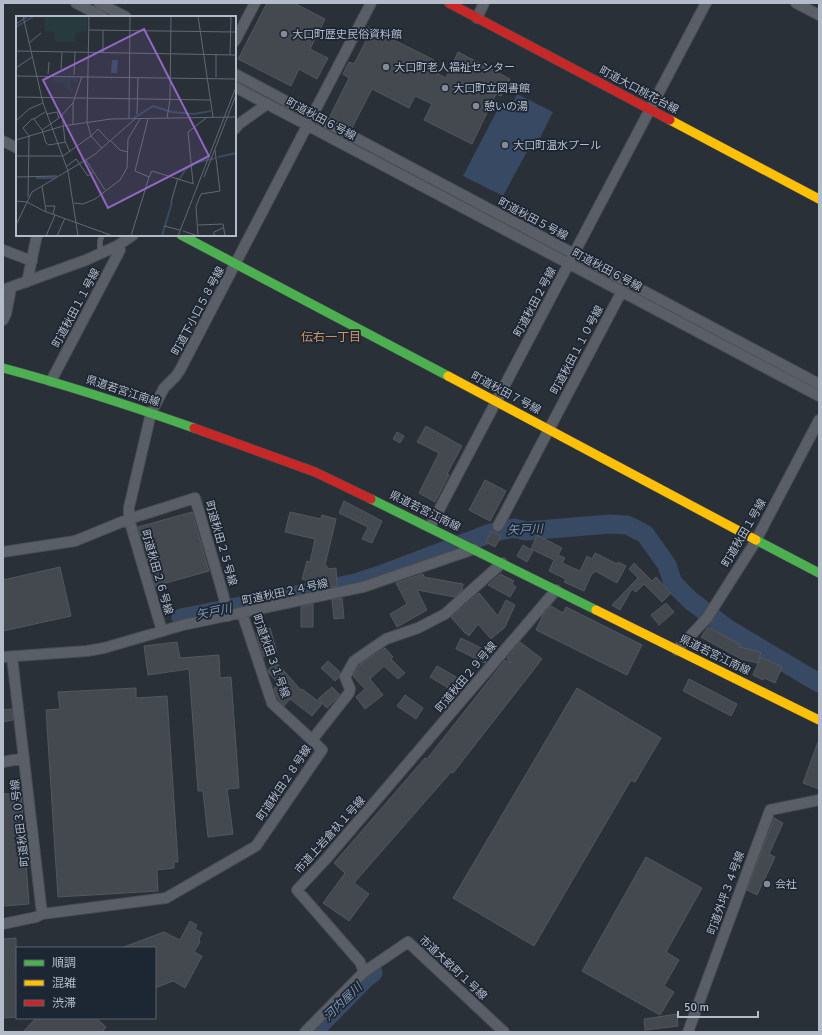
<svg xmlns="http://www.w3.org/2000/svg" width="822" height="1035" viewBox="0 0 822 1035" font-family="Signika,'Noto Sans JP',sans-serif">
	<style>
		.water { fill: #384963 }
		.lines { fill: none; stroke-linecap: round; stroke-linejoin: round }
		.stream { stroke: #384963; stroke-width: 3 }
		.river { stroke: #384963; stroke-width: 19 }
		.building { fill: #444950; stroke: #52575f }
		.lane-casing { stroke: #484c53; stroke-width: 6 }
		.street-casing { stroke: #484c53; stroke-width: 12 }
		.fast-casing { stroke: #484c53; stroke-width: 10 }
		.slow-casing { stroke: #484c53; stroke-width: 10 }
		.jam-casing { stroke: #484c53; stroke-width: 10 }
		.lane { stroke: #5a5e66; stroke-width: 5 }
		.street { stroke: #5a5e66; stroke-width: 10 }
		.fast { stroke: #4caf50; stroke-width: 9 }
		.slow { stroke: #ffc107; stroke-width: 9 }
		.jam { stroke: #c62828; stroke-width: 9 }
		.poi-dot { fill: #848b96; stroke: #1d2633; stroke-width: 1.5 }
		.labels { text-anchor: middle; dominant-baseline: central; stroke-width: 3.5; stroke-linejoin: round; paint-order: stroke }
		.poi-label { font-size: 11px; fill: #b4bcc9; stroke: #1d2633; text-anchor: start }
		.street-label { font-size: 11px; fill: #b4bcc9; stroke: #1d2633 }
		.neighbourhood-label { font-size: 12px; fill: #d59563; stroke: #1d2633 }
		.water-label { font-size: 12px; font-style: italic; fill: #7c92b1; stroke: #1d2633 }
		.inset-river { fill: none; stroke: #384963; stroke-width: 2 }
		.inset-road { fill: none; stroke: #616872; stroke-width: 1 }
		.view { fill: #9266c3; fill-opacity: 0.15; stroke: #9266c3; stroke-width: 2 }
		.inset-edge { fill: none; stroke: #b4bcc9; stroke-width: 2 }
	</style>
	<rect width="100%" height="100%" fill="#2a3038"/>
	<path class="water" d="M517 94 553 112 536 146 531 144 503 196 463 176 501 103 510 108Z"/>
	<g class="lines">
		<path class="stream" d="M105 13 112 17"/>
		<path class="river" d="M181 618 355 583 383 574 491 533 514 528 526 531 610 524 627 525 645 534 667 565 673 583 690 600 728 629 819 683
			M313 1032 367 977 373 973"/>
	</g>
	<path class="building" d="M267 3H294L325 19 310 49 328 58 317 79 299 69 291 86 238 59Z
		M368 27 434 60 429 69 446 78 458 52 510 79 501 96 496 94 472 144 424 120 432 104 415 96 409 108 372 89 352 128 330 116 349 78 343 74 349 62 354 64 367 39 363 37Z
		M426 426 462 446 447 474 449 475 435 502 419 493 439 453 417 442Z
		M397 432 404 436 400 443 393 439Z
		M485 480 506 491 490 521 469 510Z
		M344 501 382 521 372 543 362 539 368 527 339 513Z
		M192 512 209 571 155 586 138 527Z
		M290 512 321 519 322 515 336 519 325 565 327 566V569L336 568 337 586 332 587 302 579 307 561 310 562 315 539 285 532Z
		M491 531 501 536 495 547 486 542Z
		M537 535 562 548 558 555 565 558 562 563 580 571 587 556 592 559 595 553 617 564 618 562 626 566 617 583 595 571 593 574 592 573 584 591 564 582 566 579 549 571 554 560 531 549Z
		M523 545 533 551 527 562 517 556Z
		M634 563 652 581 656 577 671 593 662 602 644 584 636 592 632 589 620 610 612 605 638 578 629 569Z
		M60 567 71 616 3 631V580Z
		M423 574 424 577 463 584 462 590 455 597 417 590 427 610 397 627 390 614 407 604 396 583Z
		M500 574 514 581 512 584 516 587 510 597 488 585Z
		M479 593 498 616 506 600 515 605 505 627 491 639 478 624 469 636 464 632 451 617Z
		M342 598 344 618 334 619 332 600Z
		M666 603 674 612 659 625 651 615Z
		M313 604V627H301V607Z
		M551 606 563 613 566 607 642 645 627 675 536 630 543 615Z
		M708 627 741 645 739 647 761 652 758 663 741 659 701 637Z
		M270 628 277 653 263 657 256 632Z
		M461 638 491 653 485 663 456 649Z
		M177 642 180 658 219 655 220 678 231 677 239 788 227 789 233 834 208 837 203 791H198L189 669 148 675 144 646Z
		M520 642 542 659 453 773 451 772 354 883 369 894 349 921 323 903 345 873 334 863 425 758 427 759 505 660 511 663 507 658Z
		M385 648 393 657 391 659 405 673 398 679 384 666 370 679 383 695 365 709 356 697 365 689 353 676 358 667 362 663Z
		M761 657 782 667 775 683 764 678 763 680 753 675Z
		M328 661 340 672 339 677 335 681 321 668Z
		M276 662 301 690 302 689 322 704 312 716 290 699 284 706 278 699 274 689 278 683 269 673 268 670Z
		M437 666 465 682 458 694 430 677Z
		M689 679 737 704 731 716 683 691Z
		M332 687 340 695 327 708 318 699Z
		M136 688V698L167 696 178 862H174V868L157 870 158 891 58 897 46 710 60 709 58 692Z
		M577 688 661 738 635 782 631 780 534 946 453 898Z
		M405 695 423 708 416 719 397 706Z
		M12 709 13 720 3 722V710Z
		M818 742H819V789L803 783Z
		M21 793 29 904 3 906V794Z
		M774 818 783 823 769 854 775 857 757 895 747 890Z
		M646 857 702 888 666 952 679 960 664 986 674 992 660 1015 582 971Z
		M190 921 197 925 195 929 202 933 199 939 200 942 194 952 202 956 185 988 173 981 155 988V948H124V947L164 932 180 940Z
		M16 938 17 1017 3 1018V939Z
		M677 1014 678 1026 645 1030 644 1019Z
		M36 1018H96L106 1027 102 1032H23Z"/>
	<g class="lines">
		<defs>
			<path id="lane" d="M100 254V241L102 235"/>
			<path id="street" d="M76 3 103 17
				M99 3 126 17
				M796 3 819 15
				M477 18 484 3
				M235 41 255 3
				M235 74 819 384
				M235 87 819 396
				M235 129 239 124 267 104
				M3 141 17 148
				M3 250 32 261
				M27 282 37 235
				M3 290 86 260 117 246 133 235
				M3 320 6 314 11 288
				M51 381 120 250 117 246
				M498 526 622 291
				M430 527 706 3
				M3 552 75 541 129 519V507L131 499 151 413 164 388 176 376 180 370 371 3
				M242 613 272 703 312 740
				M162 631 129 519 195 498 223 594 228 616
				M677 650 707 618 754 544 819 420
				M3 657 87 651 104 648 183 625 363 587 474 549
				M12 657 42 914
				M3 762 24 758
				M3 924 36 917 42 914 166 898 256 846 322 750 312 740 349 693 350 689 345 677 354 661 386 639 418 628 445 614 502 563
				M364 972 408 942 504 1032
				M305 1032 364 972 360 962 297 890 326 859 556 590
				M688 1032 770 810 819 800"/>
			<path id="fast" d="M181 235 448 376
				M3 368C67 385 131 406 194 428
				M371 499 596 610
				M756 540 819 573"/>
			<path id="slow" d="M670 120 819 199
				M448 376 756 540
				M596 610 819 720"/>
			<path id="jam" d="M449 3 670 120
				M194 428 315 472 371 499"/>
		</defs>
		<use href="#lane" class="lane-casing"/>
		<use href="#street" class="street-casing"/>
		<use href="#fast" class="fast-casing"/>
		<use href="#slow" class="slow-casing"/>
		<use href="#jam" class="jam-casing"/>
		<use href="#lane" class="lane"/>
		<use href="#street" class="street"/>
		<use href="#fast" class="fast"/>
		<use href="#slow" class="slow"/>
		<use href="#jam" class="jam"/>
	</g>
	<g class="poi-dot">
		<circle cx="284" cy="34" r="4"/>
		<circle cx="386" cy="67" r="4"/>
		<circle cx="445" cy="88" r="4"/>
		<circle cx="476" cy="106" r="4"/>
		<circle cx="505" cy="145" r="4"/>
		<circle cx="767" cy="884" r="4"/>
	</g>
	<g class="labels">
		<g class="poi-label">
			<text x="292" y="34">大口町歴史民俗資料館</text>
			<text x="394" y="67">大口町老人福祉センター</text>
			<text x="453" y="88">大口町立図書館</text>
			<text x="484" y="106">憩いの湯</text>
			<text x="513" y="145">大口町温水プール</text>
			<text x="775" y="884">会社</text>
		</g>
		<g class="street-label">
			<text transform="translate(639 90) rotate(28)">町道大口桃花台線</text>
			<text transform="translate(321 119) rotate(28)">町道秋田６号線</text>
			<text transform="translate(533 219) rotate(28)">町道秋田５号線</text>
			<text transform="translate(607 270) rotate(28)">町道秋田６号線</text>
			<text transform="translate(535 302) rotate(-62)">町道秋田２号線</text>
			<text transform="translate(76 308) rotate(-62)">町道秋田１１号線</text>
			<text transform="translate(198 311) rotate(-62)">町道下小口５８号線</text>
			<text transform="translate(577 350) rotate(-62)">町道秋田１１０号線</text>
			<text transform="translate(123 391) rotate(18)">県道若宮江南線</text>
			<text transform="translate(506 393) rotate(28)">町道秋田７号線</text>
			<text transform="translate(425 511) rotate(26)">県道若宮江南線</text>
			<text transform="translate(744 533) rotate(-60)">町道秋田１号線</text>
			<text transform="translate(221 543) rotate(74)">町道秋田２５号線</text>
			<text transform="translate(157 572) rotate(74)">町道秋田２６号線</text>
			<text transform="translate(285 592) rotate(-12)">町道秋田２４号線</text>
			<text transform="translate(715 655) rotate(26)">県道若宮江南線</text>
			<text transform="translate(271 656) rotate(70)">町道秋田３１号線</text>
			<text transform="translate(466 677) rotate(-50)">町道秋田２９号線</text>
			<text transform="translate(284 783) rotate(-56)">町道秋田２８号線</text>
			<text transform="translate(20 823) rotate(-97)">町道秋田３０号線</text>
			<text transform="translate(330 835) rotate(-48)">市道上岩倉杁１号線</text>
			<text transform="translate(726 893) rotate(-70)">町道外坪３４号線</text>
			<text transform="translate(453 968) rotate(43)">市道大畝町１号線</text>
		</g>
		<g class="neighbourhood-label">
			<text x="331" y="337">伝右一丁目</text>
		</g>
		<g class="water-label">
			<text transform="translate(525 530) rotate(-2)">矢戸川</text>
			<text transform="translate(214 612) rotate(-12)">矢戸川</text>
			<text transform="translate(343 1002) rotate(-44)">河内屋川</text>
		</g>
	</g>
	<g transform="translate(16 16)">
		<rect width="220" height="220" fill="#2a3038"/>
		<path d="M29 0H71V15L59 17V26H39V16L29 15ZM37 60 50 61 49 68 51 61 59 60 63 66 60 67 54 62 55 74 48 72 49 68 37 66Z" fill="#273a3e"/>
		<path d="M96 44H102L101 57H95Z" fill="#384963"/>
		<path class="inset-river" d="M0 11 18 0M118 102 137 90 156 96 178 98 195 95M202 141 220 137M20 162H39M163 164 169 154 179 147 200 142M146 220 156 186"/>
		<path class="inset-road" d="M7 0 27 87 52 155 62 220M182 0 197 101M0 8 12 0M73 14 220 16M13 27 25 17M0 35 220 39M87 37V14M214 39 215 0M0 52 16 41M45 53 46 36M32 58 33 46M58 59 59 36M0 60 220 63M200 61V39M0 81 195 84M57 87V108M29 96 18 103 26 114 30 127 33 129 50 126M30 98 41 96 43 102M121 98 122 61M46 99 49 125 54 136M113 102 114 0M151 102 154 84 155 0M0 105 13 93 27 87M26 114 43 102 57 87 66 60M0 124 47 110 95 103 220 101M95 125 104 134 112 136M86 132 75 120 82 113 94 126M0 140H47L75 120 71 106 73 0M70 144 89 174M51 150 60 143 72 160 77 156M0 161 41 160M133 161 136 155 178 168M188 161 220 79M177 167 172 116 190 102M26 170 30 195M12 181 13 120 7 112 16 103H18M0 185 11 186 28 195 97 220M155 186 162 162M58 187 67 188 79 183 104 164 111 152 112 123 124 103M30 190H39L37 198M0 209 16 176 78 139 119 103M182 209 207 208 209 220M148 210 164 214M167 215 182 220M30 220 39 199M41 220 49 202M115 220 133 161 119 155 132 103M162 220 220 71M182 220 180 190 185 178 204 175 199 134M198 220V216L207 212"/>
		<path class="view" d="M128 13 193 140 92 192 27 64Z"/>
		<rect width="220" height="220" class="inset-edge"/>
	</g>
	<rect width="822" height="1035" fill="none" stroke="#b4bcc9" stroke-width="8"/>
	<rect x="16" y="947" width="140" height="72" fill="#1d2633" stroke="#59626f"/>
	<rect x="24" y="960" width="20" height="6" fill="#4caf50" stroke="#59626f"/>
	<text x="52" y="967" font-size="12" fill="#b4bcc9">順調</text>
	<rect x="24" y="980" width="20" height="6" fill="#ffc107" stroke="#59626f"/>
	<text x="52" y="987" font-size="12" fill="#b4bcc9">混雑</text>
	<rect x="24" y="1000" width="20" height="6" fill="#c62828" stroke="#59626f"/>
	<text x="52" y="1007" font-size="12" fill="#b4bcc9">渋滞</text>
	<path d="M678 1011v6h80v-6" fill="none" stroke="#b4bcc9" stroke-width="2"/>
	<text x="684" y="1011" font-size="12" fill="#b4bcc9" stroke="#1d2633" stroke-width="3" paint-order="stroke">50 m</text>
</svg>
